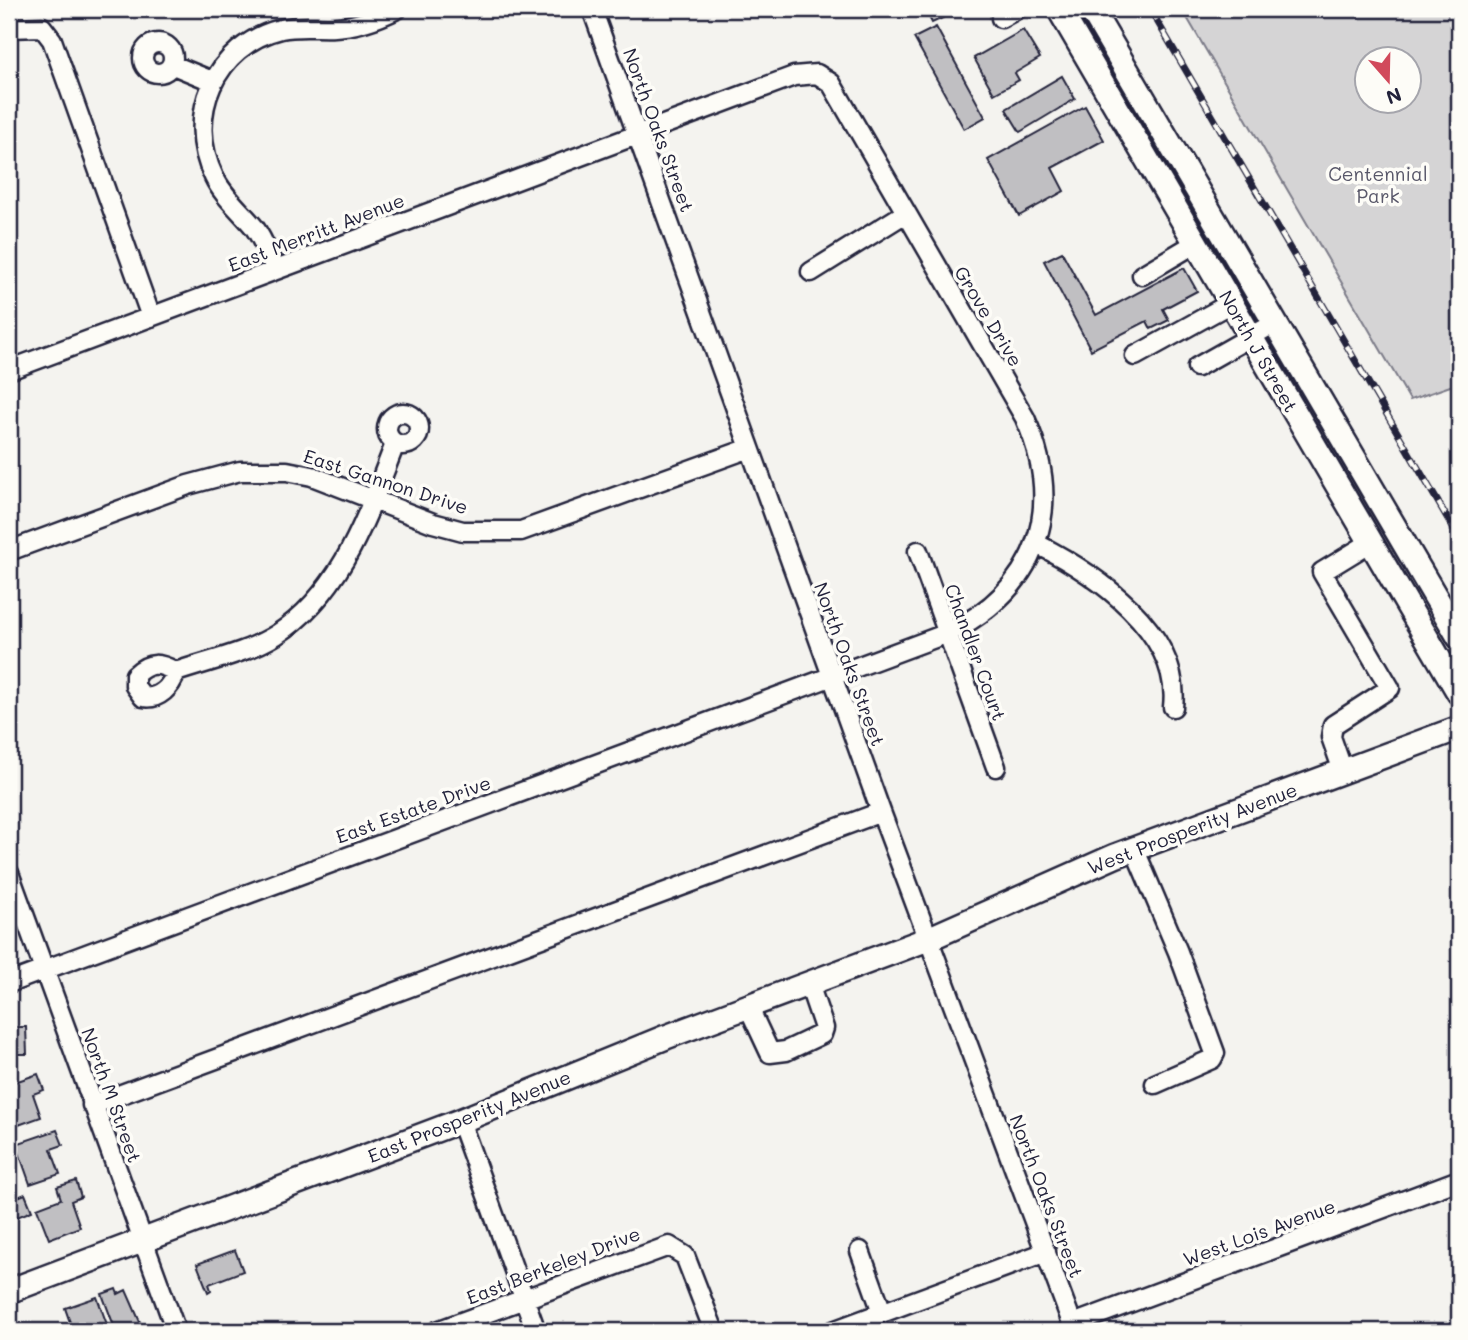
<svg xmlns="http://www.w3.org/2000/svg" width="1468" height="1340" viewBox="0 0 1468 1340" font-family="Mali,sans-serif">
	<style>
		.green { fill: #d5d4d5; stroke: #7c7b88; stroke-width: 2; fill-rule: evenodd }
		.building { fill: #c0bfc2; stroke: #22223b; stroke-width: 2 }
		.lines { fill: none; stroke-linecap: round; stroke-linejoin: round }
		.minor-casing { stroke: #22223b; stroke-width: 23 }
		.major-casing { stroke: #22223b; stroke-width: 28 }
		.minor { stroke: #fdfcf7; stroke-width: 18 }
		.major { stroke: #fdfcf7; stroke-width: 23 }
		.rail-casing { stroke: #22223b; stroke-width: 7 }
		.rail { stroke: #fdfcf7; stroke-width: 4.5; stroke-dasharray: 13; stroke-linecap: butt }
		.labels { text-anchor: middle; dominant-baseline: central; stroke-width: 7; stroke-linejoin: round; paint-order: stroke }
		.street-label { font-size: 19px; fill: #22223b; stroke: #fdfcf7 }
		.park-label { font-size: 19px; fill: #585769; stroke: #fdfcf7 }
	</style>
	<rect width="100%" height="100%" fill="#f4f3ef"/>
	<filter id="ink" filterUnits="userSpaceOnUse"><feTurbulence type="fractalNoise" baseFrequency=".0143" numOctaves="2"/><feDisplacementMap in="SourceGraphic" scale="14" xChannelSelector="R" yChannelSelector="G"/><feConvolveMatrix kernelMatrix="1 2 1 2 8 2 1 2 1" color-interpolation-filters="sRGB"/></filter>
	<g filter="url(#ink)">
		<path class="green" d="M1182 9H1446L1459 47V383L1410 400ZM1366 60H1408V102H1366Z"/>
		<path class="building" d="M925 9H962L932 23Z
			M936 27 985 117 964 129 914 38Z
			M1023 30 1040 58 1015 73 1019 80 994 94 974 58Z
			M1062 76 1075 99 1020 132 1006 109Z
			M1085 106 1104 140 1052 168 1064 191 1019 216 988 160Z
			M1062 252 1096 315 1184 268 1197 291 1163 309 1169 320 1151 329 1147 321 1091 350 1044 261Z
			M9 1027H26L27 1054H9Z
			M38 1074 44 1090 33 1094 41 1117 10 1128 9 1084Z
			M57 1130 63 1145 51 1149 60 1174 30 1184 16 1144Z
			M76 1181 81 1197 71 1201 80 1227 49 1239 37 1208 61 1199 57 1187Z
			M25 1194 32 1211 17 1217 10 1200Z
			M235 1250 243 1271 209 1284 211 1290 208 1292 197 1264Z
			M116 1289 118 1294 126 1290 144 1331H116L102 1294Z
			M97 1297 109 1330 83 1331 81 1326 72 1328 65 1308Z"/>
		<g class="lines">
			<defs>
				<path id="minor" d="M592 9 881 812 1075 1331
					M1001 18 1017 9
					M9 28 42 27 52 40 151 317
					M143 58a15 15 0 1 1 30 0a15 15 0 1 1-30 0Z
					M173 65 212 81
					M276 270C269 256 263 239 254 227 240 210 223 196 214 177 184 116 215 45 281 29 298 25 318 28 335 27 355 26 379 18 397 9
					M811 272 904 214
					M1142 275 1196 243
					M1135 356 1231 303
					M1197 367 1275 323
					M9 370 794 76 817 74 831 83 1025 418C1066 510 1037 589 948 633L9 983
					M387 429a16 16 0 1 1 32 0a16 16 0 1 1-32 0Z
					M1037 544C1094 573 1182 632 1173 707
					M9 551 188 485 240 471H287L312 476 433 523 463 531H521L750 448
					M918 551 996 767
					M176 672C171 687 159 700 143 697L135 686V675C149 661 160 663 176 672 208 661 247 653 276 635 343 592 367 515 395 444
					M1343 771 1331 737 1333 725 1390 688 1322 572 1371 542
					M1134 848 1178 952 1215 1053 1212 1059 1155 1084
					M9 873 176 1331
					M748 1006 770 1053 786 1051 822 1034 824 1028 809 984
					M92 1105 881 812
					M460 1121 536 1331
					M860 1251 882 1312
					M1073 1324 1459 1180
					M437 1331 669 1246 685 1256 714 1331
					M833 1331 1046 1252"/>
				<path id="major" d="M1059 9 1459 693
					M1091 9 1459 637
					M9 1291 460 1121 666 1037 928 939 1115 856 1459 728"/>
			</defs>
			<use href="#minor" class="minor-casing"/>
			<use href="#major" class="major-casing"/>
			<use href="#minor" class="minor"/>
			<use href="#major" class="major"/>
			<defs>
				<path id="rail" d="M1150 9 1459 538"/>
			</defs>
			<use href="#rail" class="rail-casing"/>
			<use href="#rail" class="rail"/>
		</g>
	</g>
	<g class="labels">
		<g class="street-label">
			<text transform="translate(659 130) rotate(70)">North Oaks Street</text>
			<text transform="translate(316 232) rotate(-21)">East Merritt Avenue</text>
			<text transform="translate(989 316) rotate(59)">Grove Drive</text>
			<text transform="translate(1259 351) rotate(60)">North J Street</text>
			<text transform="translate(386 481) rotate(18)">East Gannon Drive</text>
			<text transform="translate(976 652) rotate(70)">Chandler Court</text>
			<text transform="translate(850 664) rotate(70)">North Oaks Street</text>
			<text transform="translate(413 809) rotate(-20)">East Estate Drive</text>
			<text transform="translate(1192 828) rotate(-21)">West Prosperity Avenue</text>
			<text transform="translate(112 1095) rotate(70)">North M Street</text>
			<text transform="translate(469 1116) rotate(-22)">East Prosperity Avenue</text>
			<text transform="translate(1047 1196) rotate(69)">North Oaks Street</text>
			<text transform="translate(1259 1232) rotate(-20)">West Lois Avenue</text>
			<text transform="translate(553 1265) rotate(-21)">East Berkeley Drive</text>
		</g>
		<g class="park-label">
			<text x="1378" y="173">Centennial<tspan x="1378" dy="22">Park</tspan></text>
		</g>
	</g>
	<rect width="1468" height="1340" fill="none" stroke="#fdfcf7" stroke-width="35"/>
	<rect x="18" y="18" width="1433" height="1305" fill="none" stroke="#22223b" stroke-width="2.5" filter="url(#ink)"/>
	<g transform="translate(1388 80) rotate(160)"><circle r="33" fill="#fdfcf7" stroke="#a5a5ac" stroke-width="2"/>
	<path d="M0-5L12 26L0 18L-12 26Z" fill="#d1495b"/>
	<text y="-10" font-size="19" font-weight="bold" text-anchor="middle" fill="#22223b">N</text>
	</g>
</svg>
